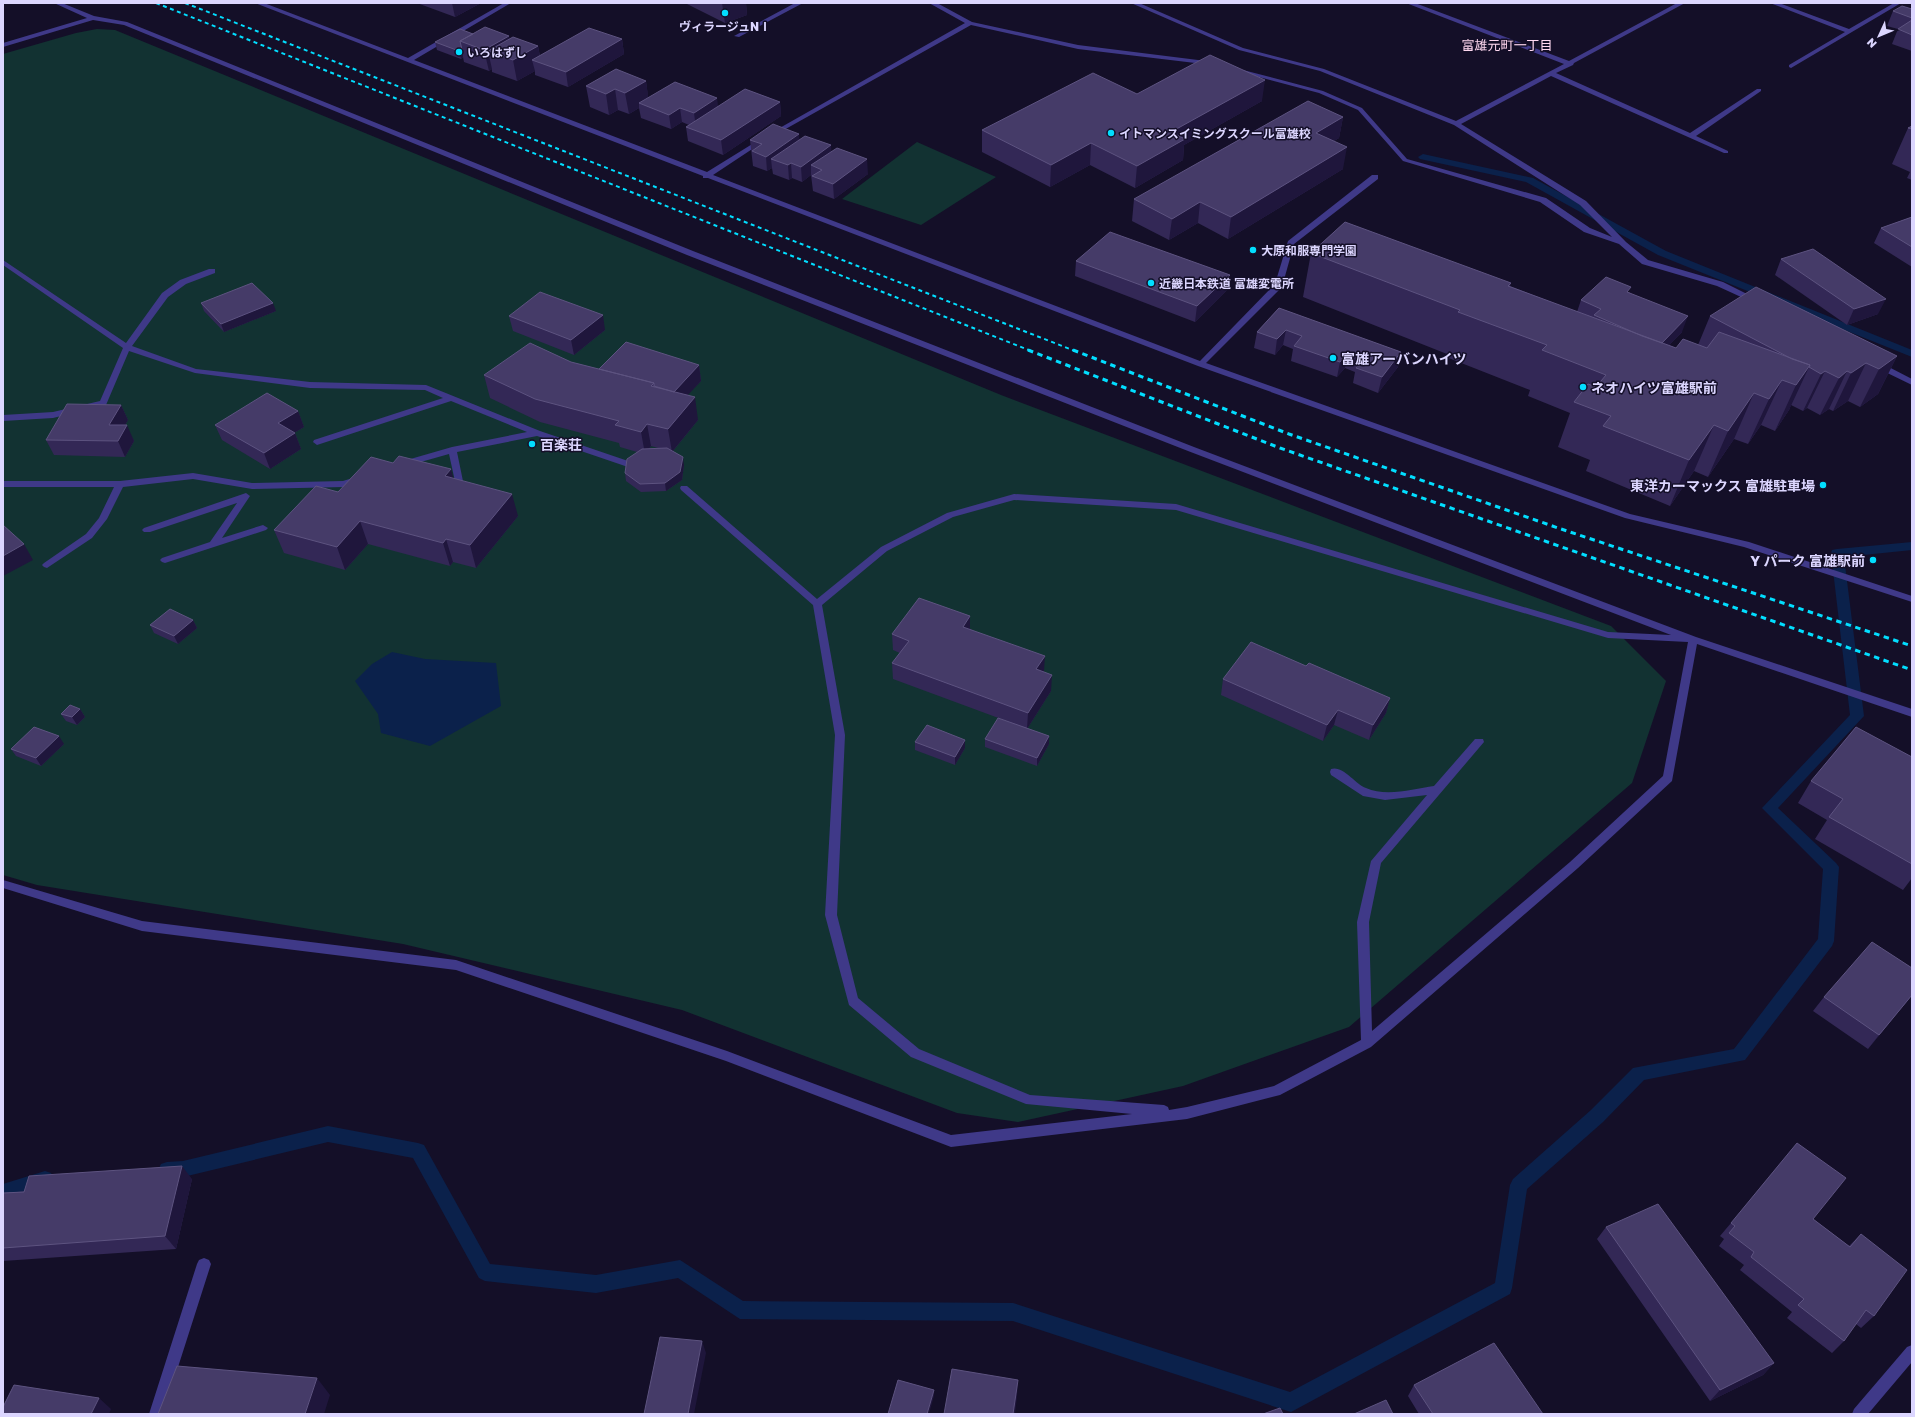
<svg xmlns="http://www.w3.org/2000/svg" width="1915" height="1417" viewBox="0 0 1915 1417" font-family="'Golos Text','Noto Sans JP',sans-serif">
	<style>
		.green { fill: #123232 }
		.water { fill: #0b214b }
		.lines { fill: none; stroke-linecap: round; stroke-linejoin: round }
		.stream { fill: #0b214b; fill-rule: evenodd }
		.minor { fill: #3f3988; fill-rule: evenodd }
		.rail-far1 { stroke: #02deff; stroke-width: 2; stroke-dasharray: 4 3.5; stroke-linecap: butt }
		.rail { stroke: #02deff; stroke-width: 3; stroke-dasharray: 5.5 4.5; stroke-linecap: butt }
		.wall { fill: #332856; fill-rule: evenodd }
		.shaded-wall { fill: #1f163c }
		.building { fill: #453b68; stroke: #5d5380 }
		.poi-dot { fill: #02deff; stroke: #140f28; stroke-width: 1.5 }
		.labels { text-anchor: middle; dominant-baseline: central; stroke-width: 3; stroke-linejoin: round; paint-order: stroke }
		.far-poi-label { font-size: 12px; font-weight: bold; fill: #dcd6ff; stroke: #140f28; text-anchor: start }
		.far-neighbourhood-label { font-size: 13px; fill: #ffd8f0; stroke: #140f28 }
		.poi-label { font-size: 14px; font-weight: bold; fill: #dcd6ff; stroke: #140f28; text-anchor: start }
	</style>
	<rect width="100%" height="100%" fill="#140f28"/>
	<path class="green" d="M97 29 115 30 1001 395 1611 626 1666 681 1632 783 1349 1027 1183 1086 1018 1122 957 1113 682 1010 403 944 37 885 3 875V54L76 33Z
		M917 142 996 177 921 225 842 199Z"/>
	<path class="water" d="M392 652 425 659 496 663 501 706 430 746 381 733 378 714 355 681 372 664Z"/>
	<g class="lines">
		<path class="stream" d="M1423 154 1533 178 1666 251 1912 350V357L1658 255 1526 182 1420 159 1418 157Z
			M1912 542V550L1844 557 1864 716 1778 808 1836 863 1839 867 1834 941 1832 946 1745 1060 1644 1080 1603 1122 1527 1189 1512 1288 1510 1294 1291 1412 1013 1321 740 1319 678 1278 596 1293 485 1281 479 1278 413 1158 328 1142 183 1177 167 1178 161 1176 158 1170 161 1164 167 1162 183 1161 328 1126 418 1143 424 1145 490 1264 596 1275 680 1260 743 1301 1013 1303 1290 1392 1495 1283 1510 1185 1513 1179 1591 1110 1633 1068 1734 1049 1818 939 1823 869 1762 808 1850 715 1831 553 1832 550 1837 549Z
			M45 1171 51 1173 54 1179 51 1185 3 1200V1184Z"/>
		<path class="minor" d="M54 3H62L94 16 127 22 693 251 1194 447 1696 637 1912 709V717L1697 644 1672 781 1578 868 1371 1047 1280 1095 1187 1119 951 1147 726 1061 456 970 142 931 3 888V880L142 921 456 960 727 1051 951 1135 1132 1114 1026 1104 911 1057 849 1005 825 915 835 735 813 605 681 490 680 488 681 486H687L817 599 881 547 947 513 1014 494 1176 504 1608 632 1671 635 1188 451 687 255 124 25 93 20 3 47V43L87 18ZM1014 500 1176 510 1608 638 1688 642 1663 776 1570 862 1372 1031 1369 922 1381 863 1484 742 1483 739H1475L1434 786C1414 789 1386 797 1366 788 1355 784 1343 765 1331 769L1330 772 1331 775 1363 796 1385 800 1427 795 1371 861 1357 922 1361 1040 1274 1086 1187 1107 1169 1110 1168 1107 1164 1105 1030 1095 919 1049 858 998 837 915 845 735 822 605 887 551 953 517Z
			M255 3H264L408 58 504 3H511L414 60 707 172 762 138 965 23 929 3H937L972 22 1078 45 1214 62V64L1212 65 1078 49 971 25 766 140 713 175 1200 361 1275 284 1288 241 1372 175H1378V179L1294 244 1282 287 1206 363 1630 514 1749 542 1912 596V602L1744 547 1625 518 1198 366 708 178H703V176Z
			M795 3H803L739 37 734 36Z
			M1131 3H1139L1243 48 1324 69 1456 121 1564 64 1406 3H1415L1569 61 1677 3H1685L1574 63 1573 65 1556 73 1690 133 1757 89H1761V91L1696 136 1728 151V153H1724L1551 76 1461 124 1586 201 1626 242 1648 260 1723 282 1759 300 1758 302H1752L1717 286 1642 264 1619 244 1584 232 1540 202 1403 161 1358 110 1319 93 1240 72 1243 70 1323 91 1362 108 1407 159 1546 198 1590 228 1612 237 1580 205 1454 125 1320 71 1239 50Z
			M1770 3H1779L1849 29 1894 3H1901L1791 68 1789 67V65L1845 32Z
			M3 260 126 343 162 293 180 280 209 269H215V273L186 284 168 297 132 346 196 369 310 382 426 385 540 431 631 462 632 464 628 467 625 466 537 436 457 452 464 486 460 489 456 486 449 454 403 467 399 464 400 462 452 447 527 432 451 401 317 445 313 442 314 440 443 398 425 390 310 388 195 373 129 351 106 405 53 418 3 421V415L53 412 100 401 123 348 3 265Z
			M1875 363H1881L1912 379V385L1875 367Z
			M193 473 252 483 343 481 359 476 363 479 362 481 344 487 252 489 193 479 123 487 107 519 92 538 47 568 44 567 42 565 44 563 86 534 99 518 114 487H3V481H120Z
			M246 493 250 496 222 538 263 525 268 528 266 530 165 563 162 562 160 560 162 558 210 542 237 503 150 532H144L142 530 144 528Z
			M204 1258 209 1260 211 1264 163 1414H149L197 1264 199 1260Z
			M1912 1345V1362L1868 1414H1852L1854 1409 1907 1347Z"/>
		<path class="rail-far1" d="M156 3 1031 351
			M185 3 1075 351"/>
		<path class="rail" d="M1028 350 1280 448 1912 670
			M1073 350 1289 434 1561 529 1912 646"/>
	</g>
	<path class="wall" d="M417 3H481L455 17Z
		M685 3H746L747 15 725 23Z
		M1912 9V51L1892 44 1898 29 1887 26 1893 11Z
		M473 34 510 39 538 46 540 56 622 39 624 54 568 87 535 75V71L517 81 492 72V69L489 71 464 62 463 57 461 59 437 50 435 42Z
		M646 81 648 97 718 106 780 102 781 116 723 155 688 141 686 127 689 125 682 122 671 129 641 118 639 108 629 114 618 110 609 115 590 107 586 86Z
		M1137 94 1262 101 1184 145 1183 160 1135 188 1090 165 1050 187 982 152V130Z
		M1343 117 1339 138 1334 141 1343 169 1228 239 1198 223 1169 240 1132 221 1134 199Z
		M1912 126V180L1907 178 1910 172 1892 164 1908 128Z
		M750 140H799L832 151 868 174 834 199 813 191 811 175 802 182 792 178 789 180 773 174 772 168 767 171 753 166Z
		M1912 217V267L1874 243 1881 228Z
		M1311 253 1511 283 1510 286 1577 312 1581 300 1629 292 1682 332 1669 345 1676 348 1698 345 1710 316 1897 356 1878 394 1860 407 1848 401 1833 411 1829 409 1820 415 1807 408 1803 411 1791 405 1789 410 1775 431 1761 425 1748 444 1734 439 1708 477 1694 471 1670 506 1586 471 1590 460 1558 447 1570 413 1528 396 1530 390 1446 357 1447 354 1303 297Z
		M1781 259 1878 314 1847 325 1775 275Z
		M1076 261 1227 290 1195 322 1075 276Z
		M201 303 276 311 224 332 204 311Z
		M1279 308 1398 367 1378 393 1353 383 1355 372 1345 368 1337 377 1291 361 1293 349 1283 345 1275 355 1254 348 1257 332Z
		M509 316 605 330 574 355 513 331Z
		M571 362 599 369 699 365 701 381 687 395 698 420 673 451 684 465 682 480 666 491 641 492 626 481 625 473 637 452 620 447 619 443 540 422 490 398 484 375ZM651 446 658 448 649 449Z
		M121 405 128 420 125 425 134 441 125 457 54 455 46 440Z
		M298 411 304 427 294 433H295L301 449 270 469 222 440 215 425Z
		M454 479 518 516 476 568 453 562 450 566 368 544 345 570 284 553 274 530 338 492Z
		M193 620 197 628 178 644 154 633 150 625Z
		M970 629 1044 671V672L1051 691 1027 729 1049 744 1037 766 985 747V739L1012 723 893 679 892 663 900 653 893 650 892 634Z
		M1306 666 1390 698 1386 713 1369 740 1334 725 1323 741 1221 695 1223 679Z
		M80 709 85 717 77 725 66 721 61 714Z
		M915 742 965 748 955 765 915 750Z
		M64 744 41 766 16 756 11 749Z
		M1912 757V878L1903 890 1815 839 1827 820 1798 803 1811 781Z
		M1912 968V995L1868 1049 1813 1011 1824 997Z
		M192 1179 176 1249 3 1261V1193Z
		M1813 1219 1849 1246 1861 1234 1874 1316 1861 1328 1856 1324 1844 1341 1832 1353 1787 1318 1792 1312 1740 1270 1744 1265 1719 1246 1724 1239 1720 1236 1731 1223Z
		M1606 1227 1774 1363 1763 1375 1710 1401 1597 1239Z
		M1414 1385 1543 1414H1419L1408 1396Z"/>
	<path class="shaded-wall" d="M452 3H481L455 17Z
		M722 3H746L747 15 725 23Z
		M509 36 514 57 488 51 492 69 489 71 484 50Z
		M622 39 624 54 568 87 566 72Z
		M538 46 541 63 532 60 535 71 517 81 513 60Z
		M462 50 463 57 461 59 459 51Z
		M1265 80 1262 101 1184 145 1183 160 1135 188 1137 166 1171 132Z
		M646 81 649 102 639 103V108L629 114 625 93Z
		M615 89 618 110 609 115 606 94Z
		M717 98 719 113 696 128 694 113Z
		M780 102 781 116 723 155 721 140Z
		M680 108 682 122 671 129 669 115Z
		M1343 117 1339 138 1312 154 1316 133Z
		M799 134 800 149 771 159 772 168 767 171 766 157Z
		M1091 143 1090 165 1050 187 1051 165Z
		M831 145 832 160 811 165V175L802 182 801 167Z
		M1347 147 1343 169 1228 239 1231 217Z
		M867 159 868 174 834 199 833 184Z
		M791 163 792 178 789 180 788 165Z
		M1200 202 1198 223 1169 240 1172 219Z
		M1230 275 1227 290 1195 322 1197 306Z
		M1886 299 1878 314 1847 325 1854 309Z
		M273 303 276 311 224 332 221 324Z
		M603 315 605 330 574 355 571 340Z
		M1688 316 1682 332 1655 359 1661 344Z
		M1286 330 1283 345 1275 355 1277 339Z
		M1401 352 1398 367 1378 393 1382 377Z
		M1348 353 1345 368 1337 377 1340 362Z
		M1897 356 1878 394 1860 407 1879 369Z
		M1866 363 1848 401 1833 411 1851 373Z
		M699 365 701 381 676 408 673 392Z
		M1810 365 1789 410 1775 431 1796 385Z
		M1825 371 1807 408 1803 411 1821 374Z
		M1847 371 1829 409 1820 415 1839 378Z
		M1782 380 1761 425 1748 444 1769 399Z
		M1754 393 1734 439 1708 477 1728 431Z
		M695 397 698 420 672 452 668 429Z
		M121 405 128 420 116 441 109 425Z
		M298 411 304 427 284 439 278 423Z
		M647 424 651 446 645 454 641 432Z
		M127 425 134 441 125 457 118 441Z
		M1714 425 1694 471 1670 506 1689 460Z
		M295 433 301 449 270 469 264 453Z
		M683 457 684 465 682 480 666 491 665 483Z
		M451 469 457 491 445 476Z
		M512 494 518 516 476 568 470 545Z
		M360 521 368 544 345 570 337 547Z
		M446 539 453 562 450 566 443 543Z
		M24 544 33 560 3 576V556Z
		M970 616V632L963 627Z
		M193 620 197 628 178 644 174 636Z
		M1045 656 1044 671 1035 685 1036 669Z
		M1052 675 1051 691 1027 729 1028 713Z
		M1390 698 1386 713 1369 740 1373 725Z
		M80 709 85 717 77 725 72 717Z
		M1338 710 1334 725 1323 741 1327 725Z
		M59 736 64 744 41 766 36 758Z
		M1049 736V744L1037 766V758Z
		M965 740V748L955 765V757Z
		M1912 995 1868 1049 1879 1035Z
		M182 1166 192 1179 176 1249 165 1236Z
		M702 1341 706 1353 694 1414H688Z
		M1774 1363 1763 1375 1710 1401 1720 1390Z
		M317 1378 330 1395 324 1414H305Z
		M1018 1380 1017 1397 1015 1414H1013Z
		M934 1390V1396L929 1414H927Z
		M99 1398 111 1409 109 1414H91Z"/>
	<path class="building" d="M1902 6 1912 9V18L1893 11Z
		M1912 20V35L1898 29Z
		M485 27 509 36 484 50 460 41Z
		M589 28 622 39 566 72 532 60Z
		M460 29 473 34 460 41 462 50 459 51 435 42Z
		M513 37 538 46 513 60 488 51Z
		M1210 55 1265 80 1171 132 1185 139 1137 166 1091 143 1051 165 982 130 1093 73 1137 94Z
		M616 69 646 81 625 93 615 89 606 94 586 86Z
		M675 82 717 98 694 113 680 108 669 115 639 103Z
		M745 89 780 102 721 140 686 127Z
		M1308 101 1343 117 1316 133 1347 147 1231 217 1200 202 1172 219 1134 199Z
		M773 124 799 134 766 157 752 151 762 144 750 140Z
		M1912 126V129L1908 128Z
		M805 136 831 145 801 167 791 163 788 165 771 159Z
		M837 148 867 159 833 184 812 176 822 170 811 165Z
		M1912 217V247L1881 228Z
		M1345 222 1511 283 1508 286 1676 348 1683 339 1707 348 1719 332 1810 365 1796 385 1782 380 1769 399 1754 393 1728 431 1714 425 1689 460 1603 426 1611 416 1574 402 1588 384 1596 387 1606 375 1542 350 1547 345 1458 312 1460 310 1311 253Z
		M1110 232 1230 275 1197 306 1076 261Z
		M1813 249 1886 299 1854 309 1781 259Z
		M1606 277 1631 287 1627 292 1688 316 1662 343 1642 336 1594 315 1601 309 1581 300Z
		M252 283 273 303 221 324 201 303Z
		M1756 287 1897 356 1879 369 1866 363 1851 373 1847 371 1839 378 1825 371 1821 374 1809 367 1810 365 1792 359 1710 316Z
		M540 292 603 315 571 340 509 316Z
		M1279 308 1401 352 1382 377 1356 368 1364 358 1348 353 1340 362 1294 346 1302 336 1286 330 1277 339 1257 332Z
		M626 342 699 365 674 392 654 386V383L599 369Z
		M530 343 571 362 654 383 651 386 695 397 668 429 647 424 641 432 615 425 619 421 535 399 484 375Z
		M267 393 298 411 278 423 295 433 264 453 215 425Z
		M67 404 121 405 109 425H127L118 441 46 440Z
		M667 448 683 457 680 472 665 483 640 484 625 473 627 459 642 449Z
		M399 456 451 469 445 476 512 494 470 545 446 539 443 543 360 521 337 547 274 530 316 486 338 492 371 457 393 463Z
		M3 525 24 544 3 556Z
		M919 598 970 616 963 627 1045 656 1036 669 1052 675 1028 713 892 663 909 641 892 634Z
		M170 609 193 620 174 636 150 625Z
		M1251 642 1306 666 1309 663 1390 698 1373 725 1338 710 1327 725 1223 679Z
		M70 705 80 709 72 717 61 714Z
		M998 718 1049 736 1037 758 985 739Z
		M927 725 965 740 955 757 915 742Z
		M34 727 59 736 36 758 11 749Z
		M1856 727 1912 757V864L1829 817 1843 799 1811 781Z
		M1872 942 1912 968V995L1879 1035 1824 997Z
		M1797 1143 1846 1178 1813 1219 1850 1247 1861 1234 1907 1270 1874 1316 1866 1310 1844 1341 1798 1305 1804 1299 1751 1257 1754 1252 1729 1233 1735 1226 1731 1223Z
		M182 1166 165 1236 3 1248V1193L24 1192 29 1176Z
		M1658 1204 1774 1363 1720 1390 1606 1227Z
		M660 1337 702 1341 688 1414H644Z
		M1494 1343 1543 1414H1433L1414 1385Z
		M177 1366 317 1378 305 1414H158Z
		M952 1369 1018 1380 1013 1414H944Z
		M898 1380 934 1390 927 1414H888Z
		M14 1385 99 1398 91 1414H3V1407Z
		M1386 1400 1393 1414H1354Z
		M1280 1408 1283 1414H1263Z"/>
	<g class="poi-dot">
		<circle cx="725" cy="13" r="4"/>
		<circle cx="459" cy="52" r="4"/>
		<circle cx="1111" cy="133" r="4"/>
		<circle cx="1253" cy="250" r="4"/>
		<circle cx="1151" cy="283" r="4"/>
		<circle cx="1333" cy="358" r="4"/>
		<circle cx="1583" cy="387" r="4"/>
		<circle cx="532" cy="444" r="4"/>
		<circle cx="1823" cy="485" r="4"/>
		<circle cx="1873" cy="560" r="4"/>
	</g>
	<g class="labels">
		<g class="far-poi-label">
			<text x="725" y="26" text-anchor="middle">ヴィラージュNⅠ</text>
			<text x="467" y="52">いろはずし</text>
			<text x="1119" y="133">イトマンスイミングスクール富雄校</text>
			<text x="1261" y="250">大原和服専門学園</text>
			<text x="1159" y="283">近畿日本鉄道 富雄変電所</text>
		</g>
		<g class="far-neighbourhood-label">
			<text x="1507" y="45">富雄元町一丁目</text>
		</g>
		<g class="poi-label">
			<text x="1341" y="358">富雄アーバンハイツ</text>
			<text x="1591" y="387">ネオハイツ富雄駅前</text>
			<text x="540" y="444">百楽荘</text>
			<text x="1815" y="485" text-anchor="end">東洋カーマックス 富雄駐車場</text>
			<text x="1865" y="560" text-anchor="end">Y パーク 富雄駅前</text>
		</g>
	</g>
	<rect width="1915" height="1417" fill="none" stroke="#dcd6ff" stroke-width="8"/>
	<g transform="translate(1879 36) rotate(226)" stroke="#140f28" stroke-width="3" paint-order="stroke">
	<path d="M0-3L7 15L0 10L-7 15Z" fill="#dcd6ff"/>
	<text y="-6" font-size="11" font-weight="bold" text-anchor="middle" fill="#dcd6ff">N</text>
	</g>
</svg>
